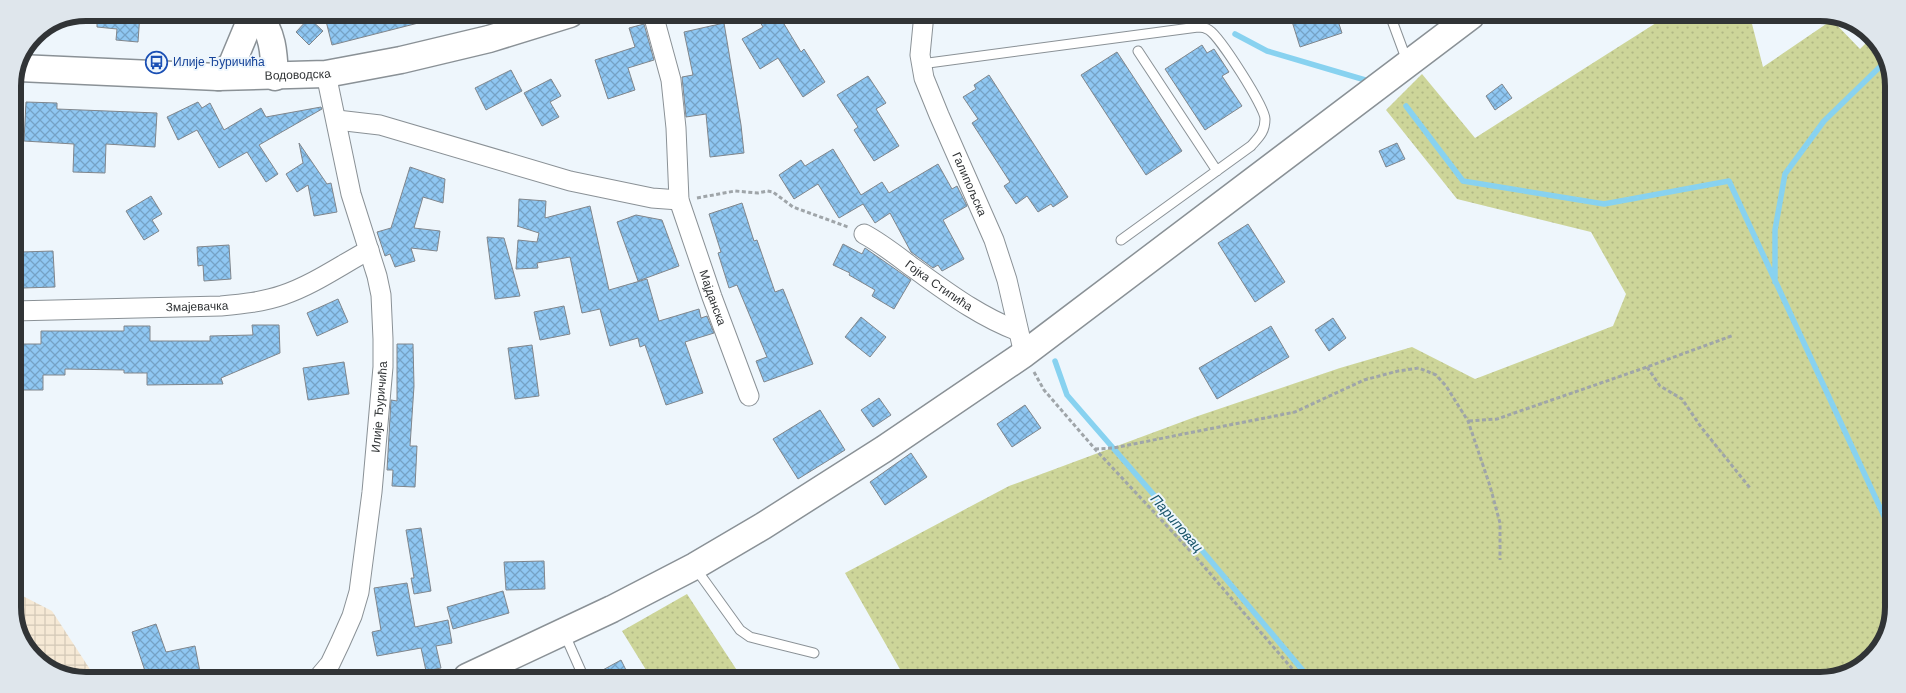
<svg xmlns="http://www.w3.org/2000/svg" width="1906" height="693" viewBox="0 0 1906 693" font-family="'Work Sans',sans-serif">
	<style>
		.industrial { fill: url(#industrial-grid) }
		.grass { fill: url(#grass-dots) }
		.lines { fill: none; stroke-linecap: round; stroke-linejoin: round }
		.stream { stroke: #88d2f0; stroke-width: 5.5 }
		.building { fill: url(#building-cross-hatch); stroke: #80868c }
		.lane-casing { stroke: #8a9196; stroke-width: 11 }
		.street-casing { stroke: #8a9196; stroke-width: 21 }
		.secondary-casing { stroke: #8a9196; stroke-width: 29 }
		.path { stroke: #9fa5a9; stroke-width: 3; stroke-dasharray: 4 2.5; stroke-linecap: butt }
		.lane { stroke: #fff; stroke-width: 9 }
		.street { stroke: #fff; stroke-width: 19 }
		.secondary { stroke: #fff; stroke-width: 26 }
		.labels { text-anchor: middle; dominant-baseline: central; stroke-width: 4; stroke-linejoin: round; paint-order: stroke }
		.transit-label { font-size: 12px; fill: #164399; stroke: #eef6fc; text-anchor: start }
		.street-label { font-size: 12px; fill: #313436; stroke: #eef6fc }
		.water-label { font-size: 14px; font-style: italic; fill: #175368; stroke: #eef6fc }
		.rim { fill: none; stroke: #313436; stroke-width: 6 }
	</style>
	<defs>
		<pattern id="industrial-grid" width="8" height="8" patternUnits="userSpaceOnUse" patternTransform="scale(1.25)"><rect width="8" height="8" fill="#f6e9d5"/><path d="M0 4h8M4 0v8" fill="none" stroke="#d3c8b7"/></pattern>
		<pattern id="grass-dots" width="8" height="8" patternUnits="userSpaceOnUse" patternTransform="scale(1.25)"><rect width="8" height="8" fill="#cdd599"/><path d="M2 2h.1M6 6h.1" fill="none" stroke="#b0b784" stroke-width="1.8" stroke-linecap="round"/></pattern>
		<pattern id="building-cross-hatch" width="8" height="8" patternUnits="userSpaceOnUse" patternTransform="scale(1.25)"><rect width="8" height="8" fill="#8fc7f2"/><path d="M0 0l8 8M0 8l8-8" fill="none" stroke="#75a2c5"/></pattern>
	</defs>
	<rect width="100%" height="100%" fill="#eef6fc"/>
	<path class="industrial" d="M13 591 52 611 95 677 62 676 28 651 13 612Z"/>
	<path class="grass" d="M1667 16H1750L1763 67 1832 20 1860 49 1872 37 1878 42 1893 81 1889 631 1861 668 1820 680 905 678 845 573 1009 486 1195 417 1340 368 1412 347 1475 379 1613 326 1626 294 1591 232 1457 199 1386 110 1422 74 1475 138Z
		M687 594 742 678H651L622 631Z"/>
	<g class="lines">
		<path class="stream" d="M1235 34 1267 51 1372 82
			M1406 106 1463 181 1604 204 1729 181 1890 529
			M1775 282V230L1785 174 1824 121 1886 61
			M1055 361 1067 395 1200 548 1310 679"/>
	</g>
	<path class="building" d="M97 13H140L138 42 116 40 117 29 97 27Z
		M330 13H433L434 19 332 45 326 21Z
		M755 14H778L801 52 804 49 825 82 803 97 778 58 760 69 742 39 763 27Z
		M1290 15H1336L1342 33 1300 47Z
		M309 18 323 31 309 45 296 32Z
		M724 23 741 125 744 153 710 157 706 114 686 117 682 77 693 75 684 32Z
		M644 24 654 60 628 68 635 90 608 99 595 60 635 47 629 28Z
		M1202 45 1207 53 1214 49 1229 72 1222 76 1242 106 1205 130 1165 69Z
		M1117 52 1182 151 1146 175 1081 75Z
		M511 70 522 91 486 110 475 88Z
		M989 75 1068 197 1053 207 1051 204 1038 212 1027 196 1016 204 1004 186 1010 182 972 123 978 119 963 97 976 89 974 85Z
		M868 76 886 103 876 109 899 146 874 161 854 130 858 127 837 95Z
		M551 79 561 96 550 102 559 117 542 126 524 93Z
		M1502 84 1512 98 1495 110 1486 96Z
		M26 102 57 103V109L157 113 155 147 106 144 105 173 73 172 74 144 24 141Z
		M198 102 202 108 210 103 224 130 261 108 266 117 321 107 322 109 259 145 278 174 266 182 247 152 219 168 197 130 178 140 167 117Z
		M299 143 327 184 331 183 337 212 314 216 308 185 297 192 286 174 303 163Z
		M1397 143 1405 159 1386 167 1379 151Z
		M833 149 861 195 882 182 889 193 938 164 952 189 957 186 967 206 943 220 964 259 942 271 938 265 933 268 911 252 890 213 875 223 863 204 839 218 818 184 794 199 779 175 801 160 805 166Z
		M410 167 445 179 443 203 423 197 414 228 440 231 437 251 411 248 415 261 395 267 390 254 385 256 377 232 391 228Z
		M151 196 162 214 152 220 159 231 144 240 126 211Z
		M519 199 546 201 545 218 590 206 609 290 647 279 659 321 699 309 701 318 707 316 714 333 685 342 703 393 666 405 645 345 640 347 638 338 610 346 600 309 582 313 570 257 537 263 538 268 516 269 518 240 537 242 539 233 517 226H518Z
		M742 203 754 241 757 240 775 292 783 289 813 364 764 382 756 361 767 357 737 285 729 288 718 253 721 252 709 214Z
		M636 215 662 220 679 266 638 281 617 222Z
		M1248 224 1285 282 1255 302 1218 243Z
		M487 237 504 238 520 296 495 299Z
		M843 244 862 254 865 248 911 280 894 309 872 296 875 290 849 275 850 273 833 265Z
		M229 245 231 279 204 281 203 265 198 266 197 247Z
		M53 251 55 287 23 288 21 252Z
		M338 299 348 322 317 336 307 313Z
		M564 306 570 334 540 340 534 312Z
		M861 317 886 337 870 357 845 337Z
		M1333 318 1346 338 1329 351 1315 330Z
		M252 325H279L280 353 221 378 223 384 147 385V373H124V370L65 369V375H43V390H13V344H41V331H124V326H150V341H210V336L253 335Z
		M1271 326 1289 357 1217 399 1199 368Z
		M397 344H413L414 386 410 446H417L415 487 392 486 393 470H387L391 400 397 401Z
		M532 345 539 396 515 399 508 348Z
		M344 362 349 394 308 400 303 368Z
		M879 398 891 415 873 427 861 410Z
		M1025 405 1041 428 1012 447 997 424Z
		M820 410 845 450 798 479 773 439Z
		M911 453 927 477 885 505 870 482Z
		M421 528 431 591 414 594 411 578H414L406 530Z
		M544 561 545 589 506 590 504 562Z
		M407 583 415 627 448 620 452 643 436 646 441 668 426 671 421 648 377 656 372 632 381 630 374 588Z
		M503 591 509 613 453 629 447 607Z
		M156 624 166 652 195 646 201 677H147L132 632Z
		M621 660 630 678H590V677Z"/>
	<g class="lines">
		<defs>
			<path id="lane" d="M1390 15 1407 61
				M1138 51 1217 171
				M921 64 1198 27C1202 27 1206 28 1209 30 1220 37 1265 107 1265 119 1265 132 1259 137 1251 146L1121 240
				M696 569 740 630 750 637 814 653
				M565 635 584 678"/>
			<g id="street">
				<path id="s1" d="M653 14 671 80 676 128 679 200 712 297 749 396"/>
				<path id="s2" d="M924 14 920 55 924 78 939 115 994 240 1007 280 1024 354"/>
				<path d="M337 120 380 125 570 181 652 198 679 200"/>
				<path id="s3" d="M864 234C881 243 896 255 912 267 946 291 978 316 1018 331"/>
				<path id="s4" d="M13 311 221 306C242 304 263 302 283 295 313 285 341 265 369 250"/>
				<path id="s5" d="M319 677 330 664 340 643 352 616 359 592 372 492 383 367V339L381 295 377 276 351 194 326 74"/>
			</g>
			<g id="secondary">
				<path d="M257 13C273 32 274 53 275 77"/>
				<path id="s6" d="M19 68 218 77 326 74 401 60 489 39 570 14"/>
				<path d="M218 77 232 64 250 21"/>
				<path d="M467 677 612 609 695 566 763 526 884 449 1024 354 1471 16"/>
			</g>
		</defs>
		<use href="#lane" class="lane-casing"/>
		<use href="#street" class="street-casing"/>
		<use href="#secondary" class="secondary-casing"/>
		<path class="path" d="M697 198 735 191 758 193 767 191 773 192 793 207 848 227
			M1647 367 1660 386 1682 399 1701 427 1750 488
			M1034 372 1044 390 1095 449 1194 555 1301 679
			M1469 421 1497 419 1647 367 1734 335
			M1095 449 1113 448 1295 412 1364 380 1398 371 1419 368 1436 375 1446 386 1468 421 1490 486 1500 523V560"/>
		<use href="#lane" class="lane"/>
		<use href="#street" class="street"/>
		<use href="#secondary" class="secondary"/>
	</g>
	<defs>
		<symbol id="bus-ring" viewBox="-11 -11 22 22"><circle r="9.5" fill="#eef6fc" stroke="#1a4fb4" stroke-width="1.5"/><path d="M-5-6H5V4H4V6H2V4H-2V6H-4V4H-5ZM-3.5-4V0h7V-4ZM-3.5 1.2v1.5H-2V1.2ZM2 1.2v1.5H3.5V1.2Z" fill="#1a4fb4"/></symbol>
	</defs>
	<g fill-rule="evenodd">
		<use href="#bus-ring" x="144" y="50" width="25" height="25"/>
	</g>
	<g class="labels">
		<g class="transit-label">
			<text x="173" y="62">Илије Ђуричића</text>
		</g>
		<g class="street-label">
			<text stroke="none"><textPath href="#s6" startOffset="279">Водоводска</textPath></text>
			<text stroke="none"><textPath href="#s2" startOffset="180">Галипољска</textPath></text>
			<text stroke="none"><textPath href="#s3" startOffset="91">Гојка Стипића</textPath></text>
			<text stroke="none"><textPath href="#s1" startOffset="292">Мајданска</textPath></text>
			<text stroke="none"><textPath href="#s4" startOffset="184">Змајевачка</textPath></text>
			<text stroke="none"><textPath href="#s5" startOffset="281">Илије Ђуричића</textPath></text>
		</g>
		<g class="water-label">
			<text transform="translate(1177 523) rotate(49)">Париповац</text>
		</g>
	</g>
	<path d="M0 0H1906V693H0ZM86 21H1820A65 65 0 0 1 1885 86V607A65 65 0 0 1 1820 672H86A65 65 0 0 1 21 607V86A65 65 0 0 1 86 21Z" fill="#dfe6ec" fill-rule="evenodd"/>
	<path class="rim" d="M86 21H1820A65 65 0 0 1 1885 86V607A65 65 0 0 1 1820 672H86A65 65 0 0 1 21 607V86A65 65 0 0 1 86 21Z"/>
</svg>
